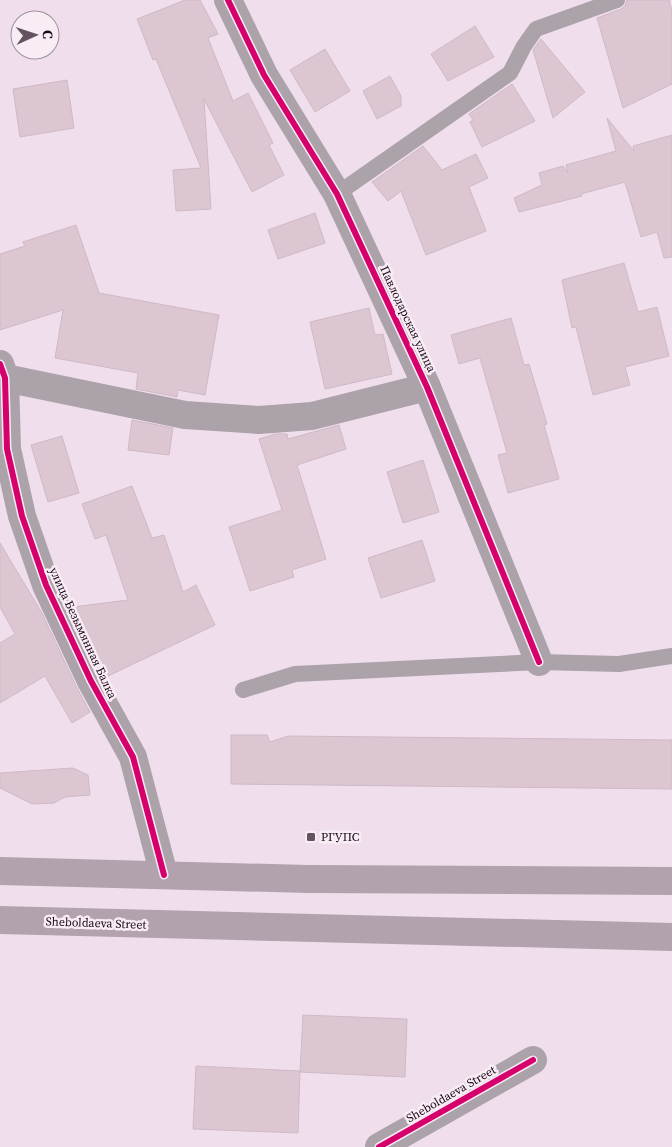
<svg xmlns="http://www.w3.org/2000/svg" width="672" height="1147" viewBox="0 0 672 1147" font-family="'Source Serif 4',serif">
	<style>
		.building { fill: #dcc6d2; stroke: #ceb9c5 }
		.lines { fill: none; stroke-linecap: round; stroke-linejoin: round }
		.lane { stroke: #aca2aa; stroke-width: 16 }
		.street { stroke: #aca2aa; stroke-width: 28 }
		.primary { stroke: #b1a2ae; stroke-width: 28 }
		.cycleway-casing { stroke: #f8ecf5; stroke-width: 9 }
		.cycleway { stroke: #d6006c; stroke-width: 6 }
		.poi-dot { fill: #655261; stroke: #f8ecf5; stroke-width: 2 }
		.labels { text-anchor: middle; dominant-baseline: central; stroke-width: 5; stroke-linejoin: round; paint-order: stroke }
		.street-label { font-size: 12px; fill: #190616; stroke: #f8ecf5 }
		.poi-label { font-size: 12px; fill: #190616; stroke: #f8ecf5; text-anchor: start }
	</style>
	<rect width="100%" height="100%" fill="#f1deed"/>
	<path class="building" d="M185 0H200L218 34 208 38 233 101 248 93 273 143 269 145 284 175 252 192 204 99 211 209 176 211 173 170 201 168 156 59 153 60 137 19Z
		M627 0H669L672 11V84L623 108 597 18 621 9 625 6Z
		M475 26 494 57 448 81 431 54Z
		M541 39 585 92 553 118 533 50Z
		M325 49 350 91 315 112 290 70Z
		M390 76 401 96V106L377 119 363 91Z
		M67 80 74 128 20 137 13 89Z
		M512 84 535 121 482 147 470 122 473 120 469 114Z
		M607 118 634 151 633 146 672 135V257L664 258 657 232 641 237 625 182 581 194 582 196 519 212 514 198 542 185 539 173 563 166 568 173 566 165 616 151Z
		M423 146 442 170 476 154 488 178 469 187 486 231 426 255 401 191 388 201 372 182Z
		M315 213 325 243 278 259 268 230Z
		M76 225 99 293 219 315 205 395 178 390 177 397 136 389 138 373 55 358 63 310 0 330V254L25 246 23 242Z
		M624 263 638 312 657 307 669 356 625 367 630 385 593 395 576 327 572 328 562 280Z
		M369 308 375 335 383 334 392 374 325 389 310 322Z
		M511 318 524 365 529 364 547 424 544 425 559 479 508 493 498 455 507 453 480 358 459 364 451 335Z
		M132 420 173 428 169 455 128 450Z
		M339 425 346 449 297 465 326 559 292 570 294 577 250 591 229 527 282 510 259 439 275 434H287L288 439Z
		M62 436 79 493 48 502 31 445Z
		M423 460 439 512 403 523 387 472Z
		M132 486 152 538 164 535 183 592 196 585 215 625 106 677 73 607 128 600 106 535 95 539 82 504Z
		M422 540 435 581 381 598 368 558Z
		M0 543 42 613 77 688 90 712 72 723 45 676 0 703V643L15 634 0 607Z
		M231 735H267L270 742 288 736 672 740V789L231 784Z
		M73 768 88 775 90 795 65 797 54 803 32 804 0 788V773Z
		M303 1015 407 1019 405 1077 300 1072Z
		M196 1066 300 1071 298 1133 193 1129Z"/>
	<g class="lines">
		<path class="lane" d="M337 194 510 73 524 46 536 29 617 0
			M243 690 295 674 539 662 619 664 672 656"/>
		<path class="street" d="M228 0 264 75 337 194 427 387 539 662
			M0 364 5 378 7 449 22 516 46 585 91 681 133 757 164 875
			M5 378 185 415 259 420 312 416 427 387
			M379 1147 533 1060"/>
		<path class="primary" d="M0 871 308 879 672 881
			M0 920 672 937"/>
		<defs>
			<path id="cycleway" d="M228 0 264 75 337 194 427 387 539 662
				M0 364 5 378 7 449 22 516 46 585 91 681 133 757 164 875
				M379 1147 533 1060"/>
		</defs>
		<use href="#cycleway" class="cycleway-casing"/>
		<use href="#cycleway" class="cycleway"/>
	</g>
	<rect class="poi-dot" x="306" y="832" width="10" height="10" rx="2.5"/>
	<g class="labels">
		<g class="street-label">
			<text transform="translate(408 319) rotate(65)">Павлодарская улица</text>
			<text transform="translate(83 633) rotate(65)">улица Безымянная Балка</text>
			<text transform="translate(96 923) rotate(2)">Sheboldaeva Street</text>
			<text transform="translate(451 1094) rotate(-30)">Sheboldaeva Street</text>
		</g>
		<g class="poi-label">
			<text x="321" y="837">РГУПС</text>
		</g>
	</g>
	<g transform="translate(35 35) rotate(87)"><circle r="24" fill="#f8ecf5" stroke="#9f909c"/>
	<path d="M0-4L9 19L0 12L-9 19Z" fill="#655261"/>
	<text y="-8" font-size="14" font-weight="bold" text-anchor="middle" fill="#190616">С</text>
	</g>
</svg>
